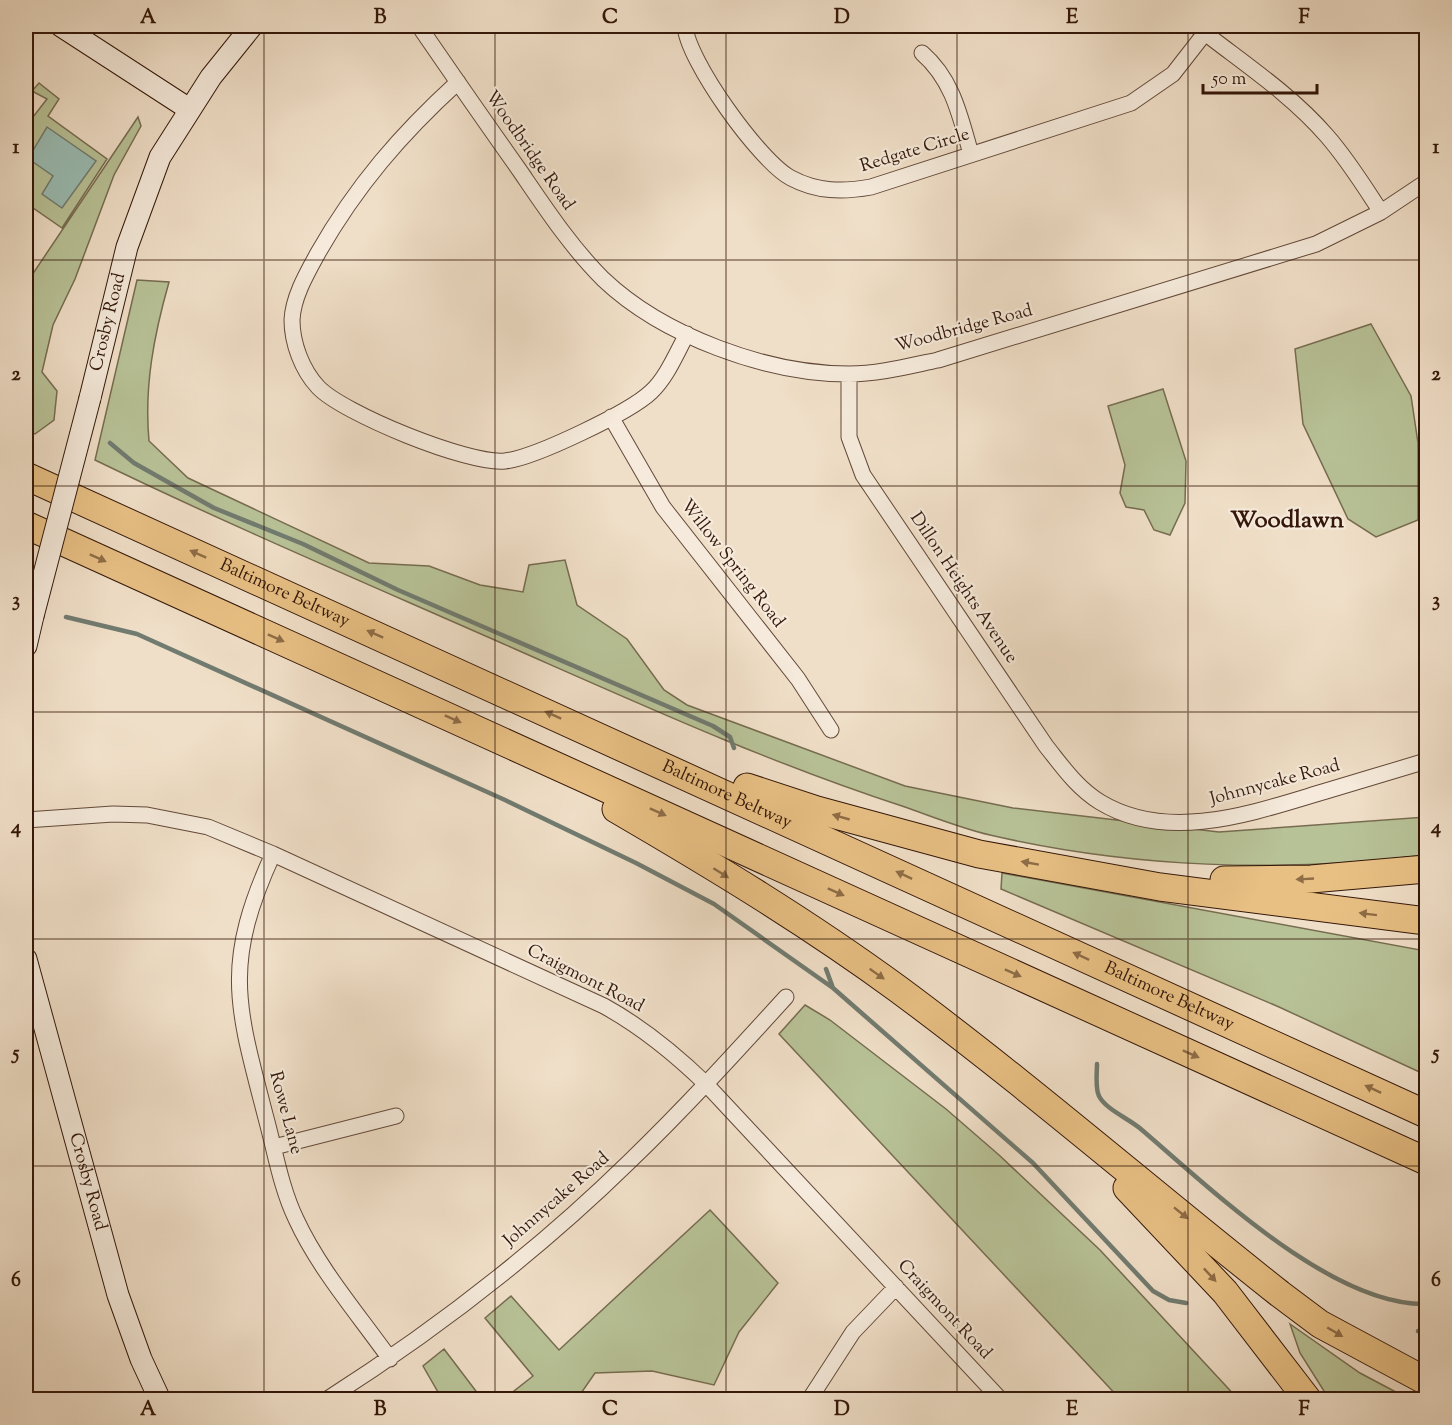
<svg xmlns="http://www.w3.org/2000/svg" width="1452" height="1425" viewBox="0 0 1452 1425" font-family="'Sorts Mill Goudy',serif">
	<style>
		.green { fill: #b8c297; stroke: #766c50; stroke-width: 1.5 }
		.water { fill: #9abdb4; stroke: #717b70; stroke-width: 1.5 }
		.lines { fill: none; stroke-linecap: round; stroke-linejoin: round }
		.stream { stroke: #717b70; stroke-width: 4.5 }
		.street-casing { stroke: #634939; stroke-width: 17 }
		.secondary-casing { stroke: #341709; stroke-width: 23 }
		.highway-casing { stroke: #341709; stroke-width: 29 }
		.street { stroke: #f5eadb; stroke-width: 15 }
		.secondary { stroke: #f5eadb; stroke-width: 21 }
		.highway { stroke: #e8c084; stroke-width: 27 }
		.secondary-bridge-casing { stroke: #341709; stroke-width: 23; stroke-linecap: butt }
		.secondary-bridge { stroke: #f5eadb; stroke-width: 21 }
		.oneway { fill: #8e6c46 }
		.grid { fill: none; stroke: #341709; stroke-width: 1.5; stroke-opacity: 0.55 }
		.labels { text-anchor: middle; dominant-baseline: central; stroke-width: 4.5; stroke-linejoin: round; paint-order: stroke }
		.street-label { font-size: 18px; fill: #341709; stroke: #f5eadb }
		.district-label { font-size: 24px; font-weight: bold; fill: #341709; stroke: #f5eadb }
		.neatline { fill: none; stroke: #341709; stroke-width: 2 }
		.grid-label { font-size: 20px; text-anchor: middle; font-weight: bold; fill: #341709 }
	</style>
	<rect width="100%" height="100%" fill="#f0dfc8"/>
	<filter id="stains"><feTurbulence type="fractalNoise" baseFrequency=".00333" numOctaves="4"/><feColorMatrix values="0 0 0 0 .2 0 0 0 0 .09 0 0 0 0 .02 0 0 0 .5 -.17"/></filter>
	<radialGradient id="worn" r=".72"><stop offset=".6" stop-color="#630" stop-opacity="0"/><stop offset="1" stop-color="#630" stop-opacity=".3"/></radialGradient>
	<path class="green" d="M39 83 59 99 48 116 107 159 62 228 26 203V126L47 99 32 91Z
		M138 117 141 126 114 175 75 279 53 325 42 372 57 391 54 420 35 434 26 430V284Z
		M137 280 169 282C154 335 144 386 149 441L188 478 369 563 429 566 480 585 523 592 529 565 565 560 577 605 627 639 664 690 687 705 905 786 1013 808 1219 832 1426 817V855C1282 873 1132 868 990 835 960 828 931 816 902 806 770 763 642 705 515 649 375 587 233 527 95 460Z
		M1371 324 1411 396 1418 443V520L1376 537 1348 519 1303 424 1295 349Z
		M1163 389 1186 461 1185 503 1170 535 1154 530 1144 510 1126 507 1120 493 1125 465 1108 406Z
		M1002 873 1426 951V1075L1279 1007 1001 889Z
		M805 1005 830 1020 946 1109 999 1155 1100 1250 1238 1399H1120L779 1034Z
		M710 1210 778 1283 739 1332 714 1385 652 1371 595 1373 577 1399H504L533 1376 485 1318 511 1296 559 1350Z
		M1290 1324 1360 1373 1409 1399H1329L1300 1353Z
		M444 1349 482 1399H442L423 1366Z"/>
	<path class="water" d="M47 127 96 161 62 208 42 194 53 176 33 162 30 165 26 162Z"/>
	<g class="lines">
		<path class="stream" d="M110 443 134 463 214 508 303 544 398 590 713 726 730 737 734 748
			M66 617 137 634 505 800 636 863 714 904 833 988
			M826 969 833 988 1033 1163 1153 1291 1169 1300 1186 1303
			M1097 1064C1097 1073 1095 1088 1099 1096 1106 1110 1130 1119 1142 1130 1211 1189 1332 1306 1426 1304
			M1418 1331 1426 1332"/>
		<defs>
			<path id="street" d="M419 26C452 74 486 123 520 171 546 209 571 247 603 279 663 336 767 374 849 374 879 374 909 366 938 360L1316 244 1381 212 1426 182
				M685 26C687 60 760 162 791 178 817 192 843 192 871 187L1131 103 1173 74 1205 33
				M1196 26C1240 61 1290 93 1327 136 1348 160 1364 186 1381 212
				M922 53C953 80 960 116 971 154
				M458 82C401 134 356 186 318 253 307 273 293 297 292 320 292 343 302 370 318 387 342 413 469 465 505 461 534 458 630 412 651 392 667 377 676 354 687 334
				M849 374V437L863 475 1046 746C1062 766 1077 788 1100 802 1169 844 1255 812 1326 791 1359 781 1393 771 1426 761
				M611 417 663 507 798 679 831 730
				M26 820 113 814 147 815 208 827 273 854 604 1006C642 1027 674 1053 706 1084L1001 1400
				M273 854C222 965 237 1006 266 1118 275 1151 281 1188 296 1219 319 1269 358 1314 390 1359
				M274 1147 396 1116
				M326 1400C434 1331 537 1252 629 1162 684 1109 735 1053 786 997
				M809 1400 853 1332 896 1287"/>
			<g id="secondary">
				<path d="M61 26 189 109"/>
				<path id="s1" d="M90 398 127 247 160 157 211 77 252 26"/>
				<path d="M26 646 33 616"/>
				<path id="s2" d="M26 959 118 1295 141 1359 160 1400"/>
			</g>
			<g id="highway">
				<path id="s3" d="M26 476 1426 1114"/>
				<path d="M26 525 1426 1161"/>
				<path d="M747 787 817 810 979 854 1160 887 1426 921"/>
				<path d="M616 809C712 865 808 923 898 989 1029 1086 1152 1193 1280 1294L1320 1324 1426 1381"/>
				<path d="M1224 880 1311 879 1426 869"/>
				<path d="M1127 1188 1225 1292 1308 1400"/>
			</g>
		</defs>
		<use href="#street" class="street-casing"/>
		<use href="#secondary" class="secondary-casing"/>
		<use href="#highway" class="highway-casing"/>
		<use href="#street" class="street"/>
		<use href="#secondary" class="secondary"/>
		<use href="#highway" class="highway"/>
		<defs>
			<path id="secondary-bridge" d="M33 616 90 398"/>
		</defs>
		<use href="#secondary-bridge" class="secondary-bridge-casing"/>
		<use href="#secondary-bridge" class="secondary-bridge"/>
	</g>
	<defs><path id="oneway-solid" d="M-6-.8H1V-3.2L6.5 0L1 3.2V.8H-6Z" transform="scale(1.5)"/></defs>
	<g class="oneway">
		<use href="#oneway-solid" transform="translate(198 554) rotate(-156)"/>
		<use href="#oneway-solid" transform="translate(98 558) rotate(24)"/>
		<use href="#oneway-solid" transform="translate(375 634) rotate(-156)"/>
		<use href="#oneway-solid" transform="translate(276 638) rotate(24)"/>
		<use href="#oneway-solid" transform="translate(553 715) rotate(-156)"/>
		<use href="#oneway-solid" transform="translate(453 719) rotate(24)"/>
		<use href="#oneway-solid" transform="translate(658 812) rotate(24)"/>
		<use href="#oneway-solid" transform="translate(841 817) rotate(-164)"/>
		<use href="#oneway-solid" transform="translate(1030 863) rotate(-170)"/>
		<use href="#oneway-solid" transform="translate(721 873) rotate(32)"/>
		<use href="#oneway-solid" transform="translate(904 875) rotate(-155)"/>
		<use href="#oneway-solid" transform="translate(1305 879) rotate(177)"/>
		<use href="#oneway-solid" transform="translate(836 892) rotate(24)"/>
		<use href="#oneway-solid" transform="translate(1368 914) rotate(-173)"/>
		<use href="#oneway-solid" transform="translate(1081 956) rotate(-155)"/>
		<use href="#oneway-solid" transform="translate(1013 973) rotate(24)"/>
		<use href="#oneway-solid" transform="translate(877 974) rotate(35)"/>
		<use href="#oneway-solid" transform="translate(1191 1054) rotate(24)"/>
		<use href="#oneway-solid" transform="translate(1373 1089) rotate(-155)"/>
		<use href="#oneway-solid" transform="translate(1181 1213) rotate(39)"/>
		<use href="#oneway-solid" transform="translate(1210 1275) rotate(47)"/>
		<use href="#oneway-solid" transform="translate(1335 1332) rotate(30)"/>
	</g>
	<path class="grid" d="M264 26V1400M495 26V1400M726 26V1400M957 26V1400M1188 26V1400M26 260H1426M26 486H1426M26 712H1426M26 939H1426M26 1166H1426"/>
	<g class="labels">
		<g class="street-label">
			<text transform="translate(529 151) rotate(55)">Woodbridge Road</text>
			<text transform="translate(915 151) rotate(-17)">Redgate Circle</text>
			<text stroke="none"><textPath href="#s1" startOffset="78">Crosby Road</textPath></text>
			<text transform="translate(964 329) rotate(-15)">Woodbridge Road</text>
			<text transform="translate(732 564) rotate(52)">Willow Spring Road</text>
			<text transform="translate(963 588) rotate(56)">Dillon Heights Avenue</text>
			<text stroke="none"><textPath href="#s3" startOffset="284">Baltimore Beltway</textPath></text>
			<text transform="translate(1275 783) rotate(-15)">Johnnycake Road</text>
			<text stroke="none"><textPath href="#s3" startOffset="770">Baltimore Beltway</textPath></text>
			<text transform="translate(585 979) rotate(27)">Craigmont Road</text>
			<text stroke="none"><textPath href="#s3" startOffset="1256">Baltimore Beltway</textPath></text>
			<text transform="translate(285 1113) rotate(75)">Rowe Lane</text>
			<text stroke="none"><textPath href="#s2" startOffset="231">Crosby Road</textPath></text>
			<text transform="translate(557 1200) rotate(-41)">Johnnycake Road</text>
			<text transform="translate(944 1310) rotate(47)">Craigmont Road</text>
		</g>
		<g class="district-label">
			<text x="1287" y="521">Woodlawn</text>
		</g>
	</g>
	<rect width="1452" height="1425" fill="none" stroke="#f0dfc8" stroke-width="66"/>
	<path d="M1203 84v9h114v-9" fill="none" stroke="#341709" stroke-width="3"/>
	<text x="1212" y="84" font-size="18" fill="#341709" stroke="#f5eadb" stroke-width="4.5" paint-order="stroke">50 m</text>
	<rect x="33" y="33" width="1386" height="1359" class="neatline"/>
	<g class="grid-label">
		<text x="148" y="23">A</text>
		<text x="380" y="23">B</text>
		<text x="610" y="23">C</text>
		<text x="842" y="23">D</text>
		<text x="1072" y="23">E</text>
		<text x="1304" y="23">F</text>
		<text x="16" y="153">1</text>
		<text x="1436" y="153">1</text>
		<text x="16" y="380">2</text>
		<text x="1436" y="380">2</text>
		<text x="16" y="606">3</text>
		<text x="1436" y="606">3</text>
		<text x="16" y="833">4</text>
		<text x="1436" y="833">4</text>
		<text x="16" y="1059">5</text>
		<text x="1436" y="1059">5</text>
		<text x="16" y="1286">6</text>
		<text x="1436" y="1286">6</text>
		<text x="148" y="1415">A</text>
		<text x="380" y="1415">B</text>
		<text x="610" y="1415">C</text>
		<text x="842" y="1415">D</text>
		<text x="1072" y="1415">E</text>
		<text x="1304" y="1415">F</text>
	</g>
	<rect width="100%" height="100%" filter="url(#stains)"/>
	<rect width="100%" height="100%" fill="url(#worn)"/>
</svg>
